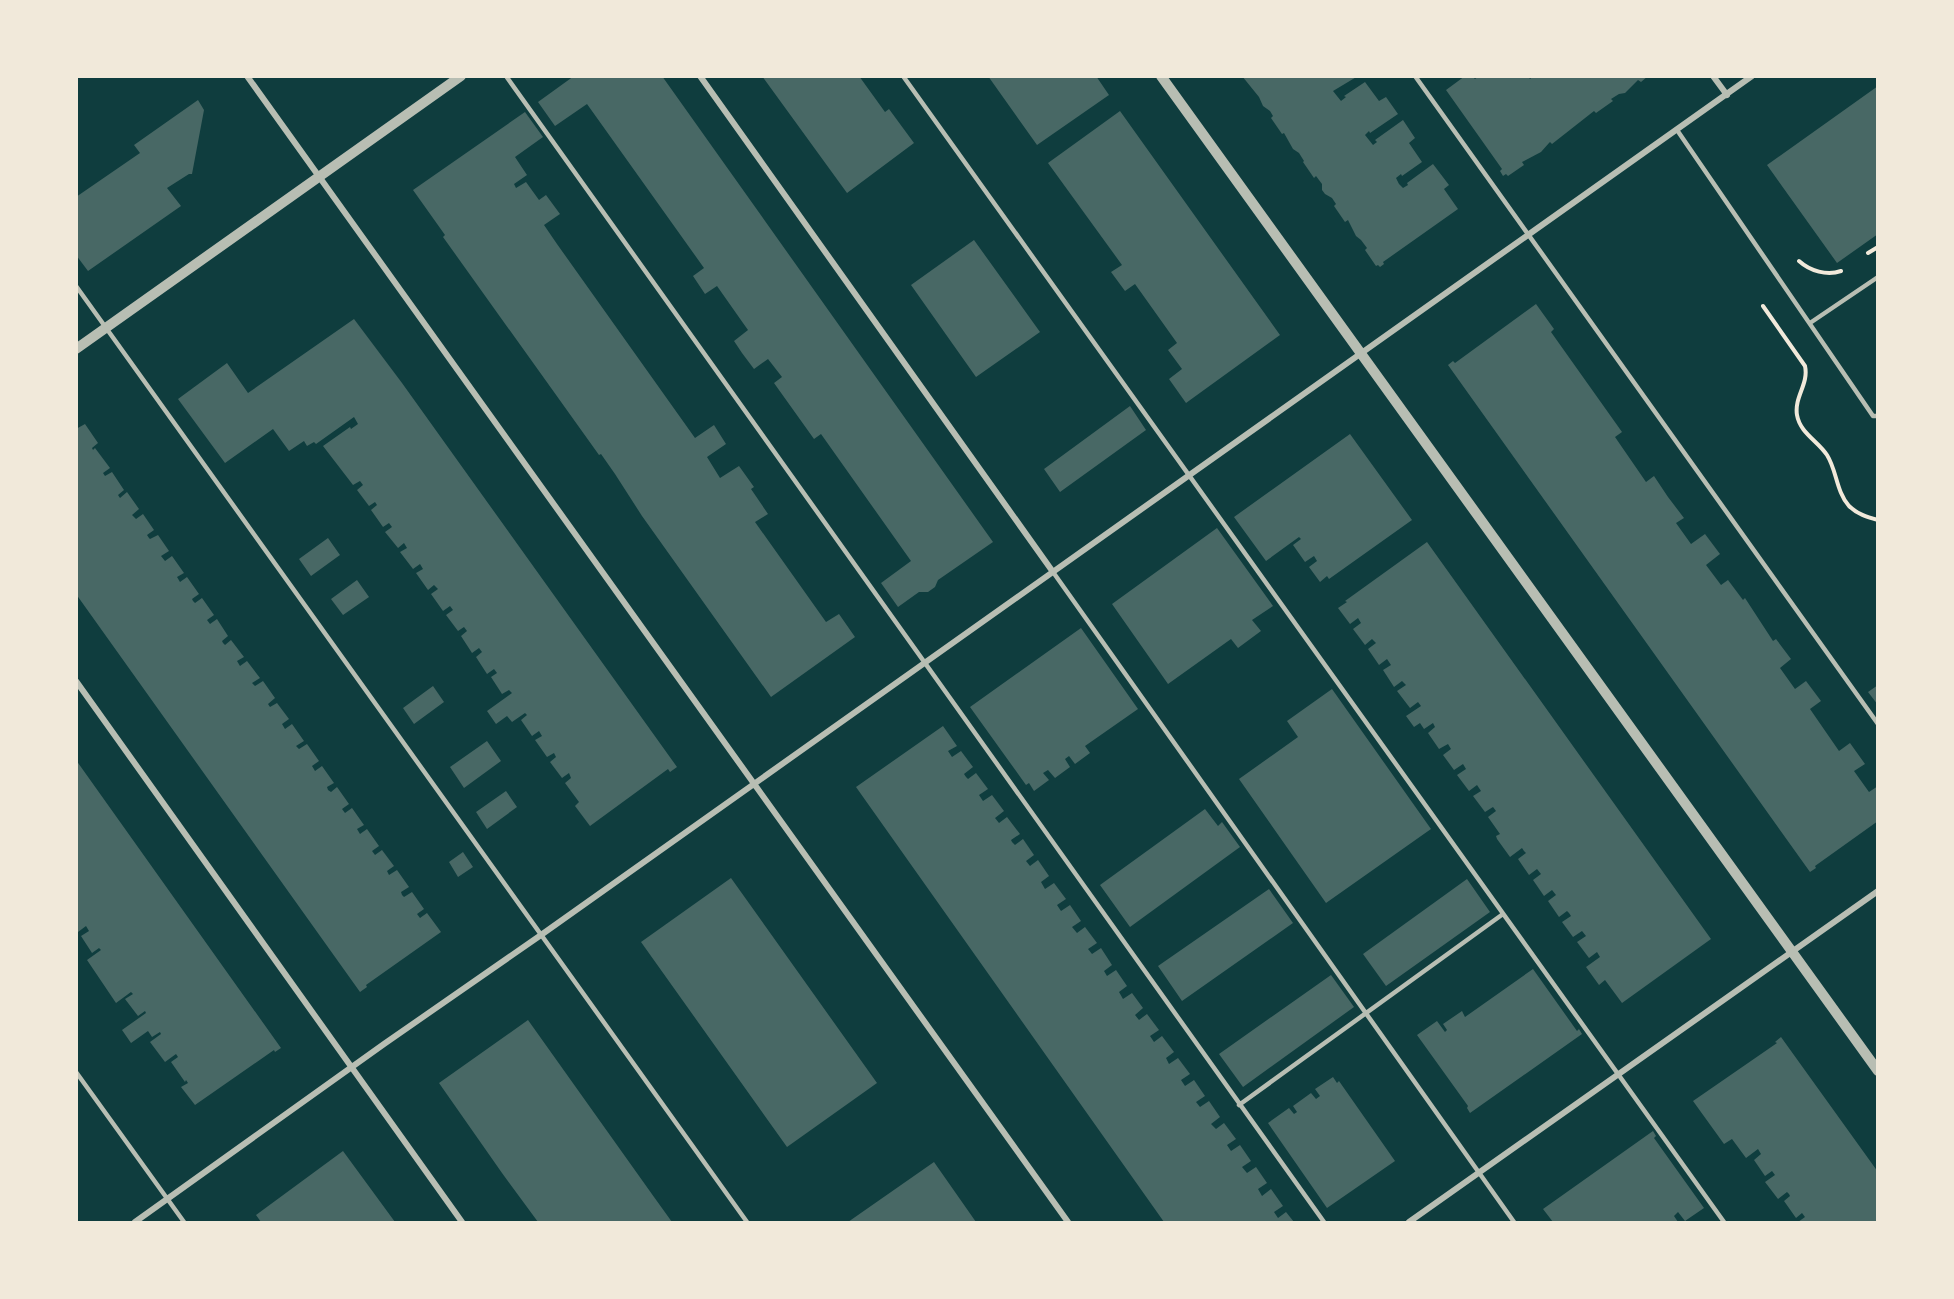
<svg xmlns="http://www.w3.org/2000/svg" width="1954" height="1299" viewBox="0 0 1954 1299" font-family="Overpass,sans-serif">
	<style>
		.building { fill: #486865 }
		.lines { fill: none; stroke-linecap: round; stroke-linejoin: round }
		.path { stroke: #f1e9da; stroke-width: 4 }
		.service { stroke: #b8beb3; stroke-width: 4.5 }
		.minor { stroke: #b8beb3; stroke-width: 6 }
		.tertiary { stroke: #b8beb3; stroke-width: 10 }
	</style>
	<rect width="100%" height="100%" fill="#0f3d3e"/>
	<path class="building" d="M574 76H662L993 542 938 580 935 587 928 592H919L898 607 881 583 911 561 821 434 814 439 774 383 782 377 768 359 754 369 742 353 734 341 748 330 743 323 717 286 705 294 693 276 704 268 587 104 555 126 538 102Z
		M762 76H859L885 112 889 109 914 143 847 193Z
		M988 76H1096L1109 95 1037 145Z
		M1242 76H1358L1333 91 1341 101 1346 97 1344 96 1365 82 1379 101 1386 97 1398 114 1370 133 1369 131 1365 135 1373 145 1377 142 1375 140 1403 120 1415 138 1409 143 1422 162 1402 176 1401 174 1396 178 1399 184 1403 188 1408 185 1407 183 1433 164 1449 185 1444 189 1458 209 1383 262 1384 264 1380 267 1378 265 1376 266 1365 250 1367 248 1361 240 1356 236 1348 220 1345 222 1334 206 1336 204 1332 198 1325 194 1322 190V184L1316 176 1314 178 1303 162 1304 161 1299 153 1293 149 1284 133 1282 134 1271 118 1273 116 1270 111 1263 106 1259 97Z
		M1465 76H1472L1475 79 1479 76H1528L1530 79 1533 76H1648L1641 82 1638 80 1625 93 1619 94 1611 99 1613 101 1596 113 1594 111 1552 144 1550 142 1549 143 1541 152 1522 162 1524 165 1508 176 1506 174 1503 176 1500 171 1502 169 1446 90Z
		M1878 86V234L1837 263 1767 165Z
		M198 100 204 110 192 174H189L167 188 181 206 88 271 76 255V197L140 153 134 145Z
		M1120 111 1280 335 1186 403 1169 379 1182 369 1168 350 1177 343 1135 284 1125 291 1111 272 1122 265 1048 163Z
		M525 112 543 137 515 157 527 175 514 184 516 188 526 182 539 200 546 195 560 214 544 225 557 244 695 438 714 425 726 444 707 457 720 478 739 466 754 487 751 489 768 514 755 522 826 622 839 614 855 637 771 697 642 516 615 474 601 454 599 455 443 237 445 235 413 190Z
		M974 240 1040 332 976 377 911 285Z
		M1536 304 1554 329 1551 332 1622 432 1615 437 1646 482 1654 476 1668 497 1684 518 1676 523 1691 544 1705 534 1720 554 1706 565 1721 585 1728 580 1743 600 1745 598 1773 641 1776 639 1791 659 1780 668 1795 689 1806 681 1821 701 1810 709 1839 751 1850 743 1865 764 1854 771 1869 792 1878 786V821L1815 866 1816 868 1810 872 1448 365 1453 361 1455 363Z
		M354 319 402 383 677 767 670 772 668 769 590 826 575 806 579 802 565 783 571 778 569 773 562 778 550 762 556 757 554 753 547 757 535 740 542 736 539 731 532 736 521 720 527 715 525 713 512 722 507 716 496 724 487 711 512 693 509 690 502 694 491 677 497 673 494 669 487 674 476 657 482 652 479 648 472 653 461 636 467 631 464 627 458 631 446 615 453 610 450 606 443 611 431 594 438 589 434 585 428 590 416 573 423 569 420 564 413 569 400 552 407 548 404 543 398 548 385 532 392 527 389 523 383 527 371 510 377 505 375 502 369 506 357 490 363 485 360 481 353 485 323 446 350 427 351 429 358 424 354 417 316 444 314 442 307 446 304 441 289 451 273 429 225 463 178 399 227 363 248 393Z
		M1130 406 1146 430 1060 492 1044 469Z
		M85 424 98 443 92 448 93 450 95 448 110 468 103 473 105 476 112 472 124 490 118 495 120 498 127 492 139 509 132 515 136 519 143 514 154 530 147 535 149 538 150 539 158 535 169 551 161 556 165 561 172 556 184 573 177 577 180 582 187 577 199 594 192 599 193 601 195 603 202 598 214 615 207 620 210 624 217 619 228 636 222 641 223 643 225 645 231 640 244 657 237 661 240 666 247 661 260 678 252 683 255 686 263 681 275 698 268 704 270 707 277 703 289 719 282 724 285 729 292 724 304 741 296 746 299 749 307 744 319 761 312 766 315 771 322 766 334 783 327 787 328 790 331 792 337 787 349 804 342 809 345 813 352 808 364 825 357 829 360 834 367 829 379 846 372 851 375 855 382 850 394 866 387 871 389 875 397 870 409 887 401 892 402 895 404 897 412 892 424 909 417 914 420 918 427 913 441 932 366 985 367 987 360 992 76 594V429Z
		M1350 434 1412 520 1329 579 1327 576 1320 582 1309 567 1317 561 1314 556 1305 562 1293 545 1301 539 1299 537 1266 561 1234 517Z
		M1217 528 1273 606 1252 620 1261 631 1238 648 1231 639 1168 684 1112 604Z
		M328 538 340 555 311 576 299 559Z
		M1427 542 1711 939 1622 1003 1605 980 1599 985 1586 967 1600 957 1597 952 1589 958 1577 942 1586 936 1582 931 1573 937 1562 922 1571 916 1569 913 1567 911 1559 917 1548 901 1556 895 1552 890 1544 896 1533 880 1541 874 1537 869 1529 875 1518 859 1526 853 1524 851 1522 848 1510 857 1497 839 1496 836 1500 834 1488 817 1496 811 1493 807 1485 812 1473 796 1481 791 1477 785 1469 791 1457 775 1466 769 1463 764 1454 770 1443 755 1451 749 1448 744 1439 749 1428 733 1435 727 1433 723 1424 729 1420 723 1414 727 1406 716 1421 706 1418 702 1410 708 1397 691 1406 685 1402 681 1394 687 1383 670 1391 665 1387 659 1379 665 1368 649 1376 643 1372 639 1365 645 1353 629 1361 623 1358 618 1350 624 1338 608 1347 602 1345 601Z
		M357 580 369 597 343 615 331 599Z
		M1081 628 1138 709 1085 746 1090 753 1075 764 1069 756 1065 759 1070 767 1055 778 1048 770 1043 773 1049 780 1034 791 1029 783 1026 785 970 707Z
		M1878 685V705L1868 692Z
		M433 686 444 702 414 724 403 708Z
		M1332 689 1431 829 1326 903 1239 779 1298 737 1287 721Z
		M943 726 957 746 948 751 952 757 961 751 973 767 964 774 966 777 968 779 976 773 988 789 979 795 983 801 992 795 1004 811 995 818 999 823 1007 817 1020 834 1011 840 1012 842 1015 845 1023 839 1034 855 1026 861 1030 866 1038 860 1049 876 1041 882 1045 889 1054 883 1066 899 1057 905 1061 911 1070 905 1081 921 1072 927 1077 933 1085 927 1097 943 1088 949 1092 954 1101 948 1112 965 1104 971 1107 976 1116 970 1127 986 1119 992 1123 999 1132 993 1143 1008 1135 1015 1139 1020 1147 1014 1159 1030 1150 1036 1154 1042 1162 1036 1174 1052 1166 1058 1169 1064 1178 1058 1190 1074 1181 1080 1185 1086 1194 1080 1205 1096 1196 1102 1200 1107 1209 1101 1220 1117 1211 1124 1216 1129 1224 1123 1236 1139 1227 1145 1231 1151 1240 1145 1251 1161 1242 1167 1247 1173 1256 1167 1267 1183 1258 1189 1262 1196 1271 1189 1283 1206 1274 1212 1278 1218 1286 1212 1294 1222H1164L856 787Z
		M487 741 501 761 464 788 450 767Z
		M76 760 281 1048 275 1052 274 1050 195 1105 181 1087 188 1083 186 1080 185 1082 171 1062 178 1057 176 1054 165 1062 150 1042 161 1034 160 1032 152 1037 148 1031 131 1043 122 1030 146 1013 145 1011 138 1016 125 999 133 994 131 992 116 1003 87 960 101 950 99 948 92 953 81 936 89 931 86 926 78 932 76 929Z
		M506 791 517 807 487 829 476 812Z
		M1205 809 1218 826 1222 822 1240 847 1130 927 1100 885Z
		M463 852 473 867 458 877 449 862Z
		M731 878 877 1083 787 1147 641 942Z
		M1467 879 1490 912 1386 986 1363 954Z
		M1269 889 1293 923 1182 1001 1158 966Z
		M1533 969 1577 1031 1579 1029 1582 1034 1470 1113 1467 1108 1468 1106 1417 1035 1437 1021 1445 1032 1447 1030 1443 1024 1462 1011 1465 1017Z
		M1331 975 1354 1007 1243 1087 1219 1054Z
		M528 1020 654 1197 672 1222H538L502 1173 439 1083Z
		M1781 1037 1878 1172V1222H1798L1805 1217 1802 1213 1796 1218 1784 1201 1790 1196 1789 1194 1787 1192 1778 1199 1765 1182 1775 1175 1772 1171 1765 1176 1754 1160 1761 1154 1758 1149 1746 1158 1732 1139 1724 1144 1693 1101 1777 1043 1775 1042Z
		M1333 1077 1337 1083 1339 1081 1395 1161 1327 1208 1268 1123 1289 1108 1294 1114 1297 1112 1293 1106 1311 1093 1316 1099 1320 1096 1315 1089Z
		M1653 1131 1656 1136 1654 1138 1704 1208 1685 1221 1678 1212 1674 1216 1678 1222H1553L1543 1209Z
		M343 1151 395 1222H261L256 1215Z
		M934 1162 976 1222H848Z"/>
	<g class="lines">
		<path class="path" d="M1868 253 1878 247
			M1799 261C1810 271 1827 276 1841 271
			M1763 306 1805 366C1809 384 1794 397 1797 415 1800 433 1818 441 1827 455 1837 471 1836 491 1849 506 1857 514 1867 517 1878 520"/>
		<path class="service" d="M506 76 1324 1222
			M903 76 1724 1222
			M1415 76 1878 724
			M1677 130 1873 416H1878
			M76 286 747 1222
			M1810 323 1878 277
			M1053 572 1514 1222
			M76 1072 184 1222
			M1239 1105 1503 914"/>
		<path class="minor" d="M247 76 1068 1222
			M700 76 1053 572
			M1713 76 1727 95
			M76 681 462 1222
			M135 1222 384 1044 541 935 1752 76
			M1409 1222 1878 891"/>
		<path class="tertiary" d="M1161 76 1878 1071
			M76 349 461 76"/>
	</g>
	<rect width="1954" height="1299" fill="none" stroke="#f1e9da" stroke-width="156"/>
</svg>
